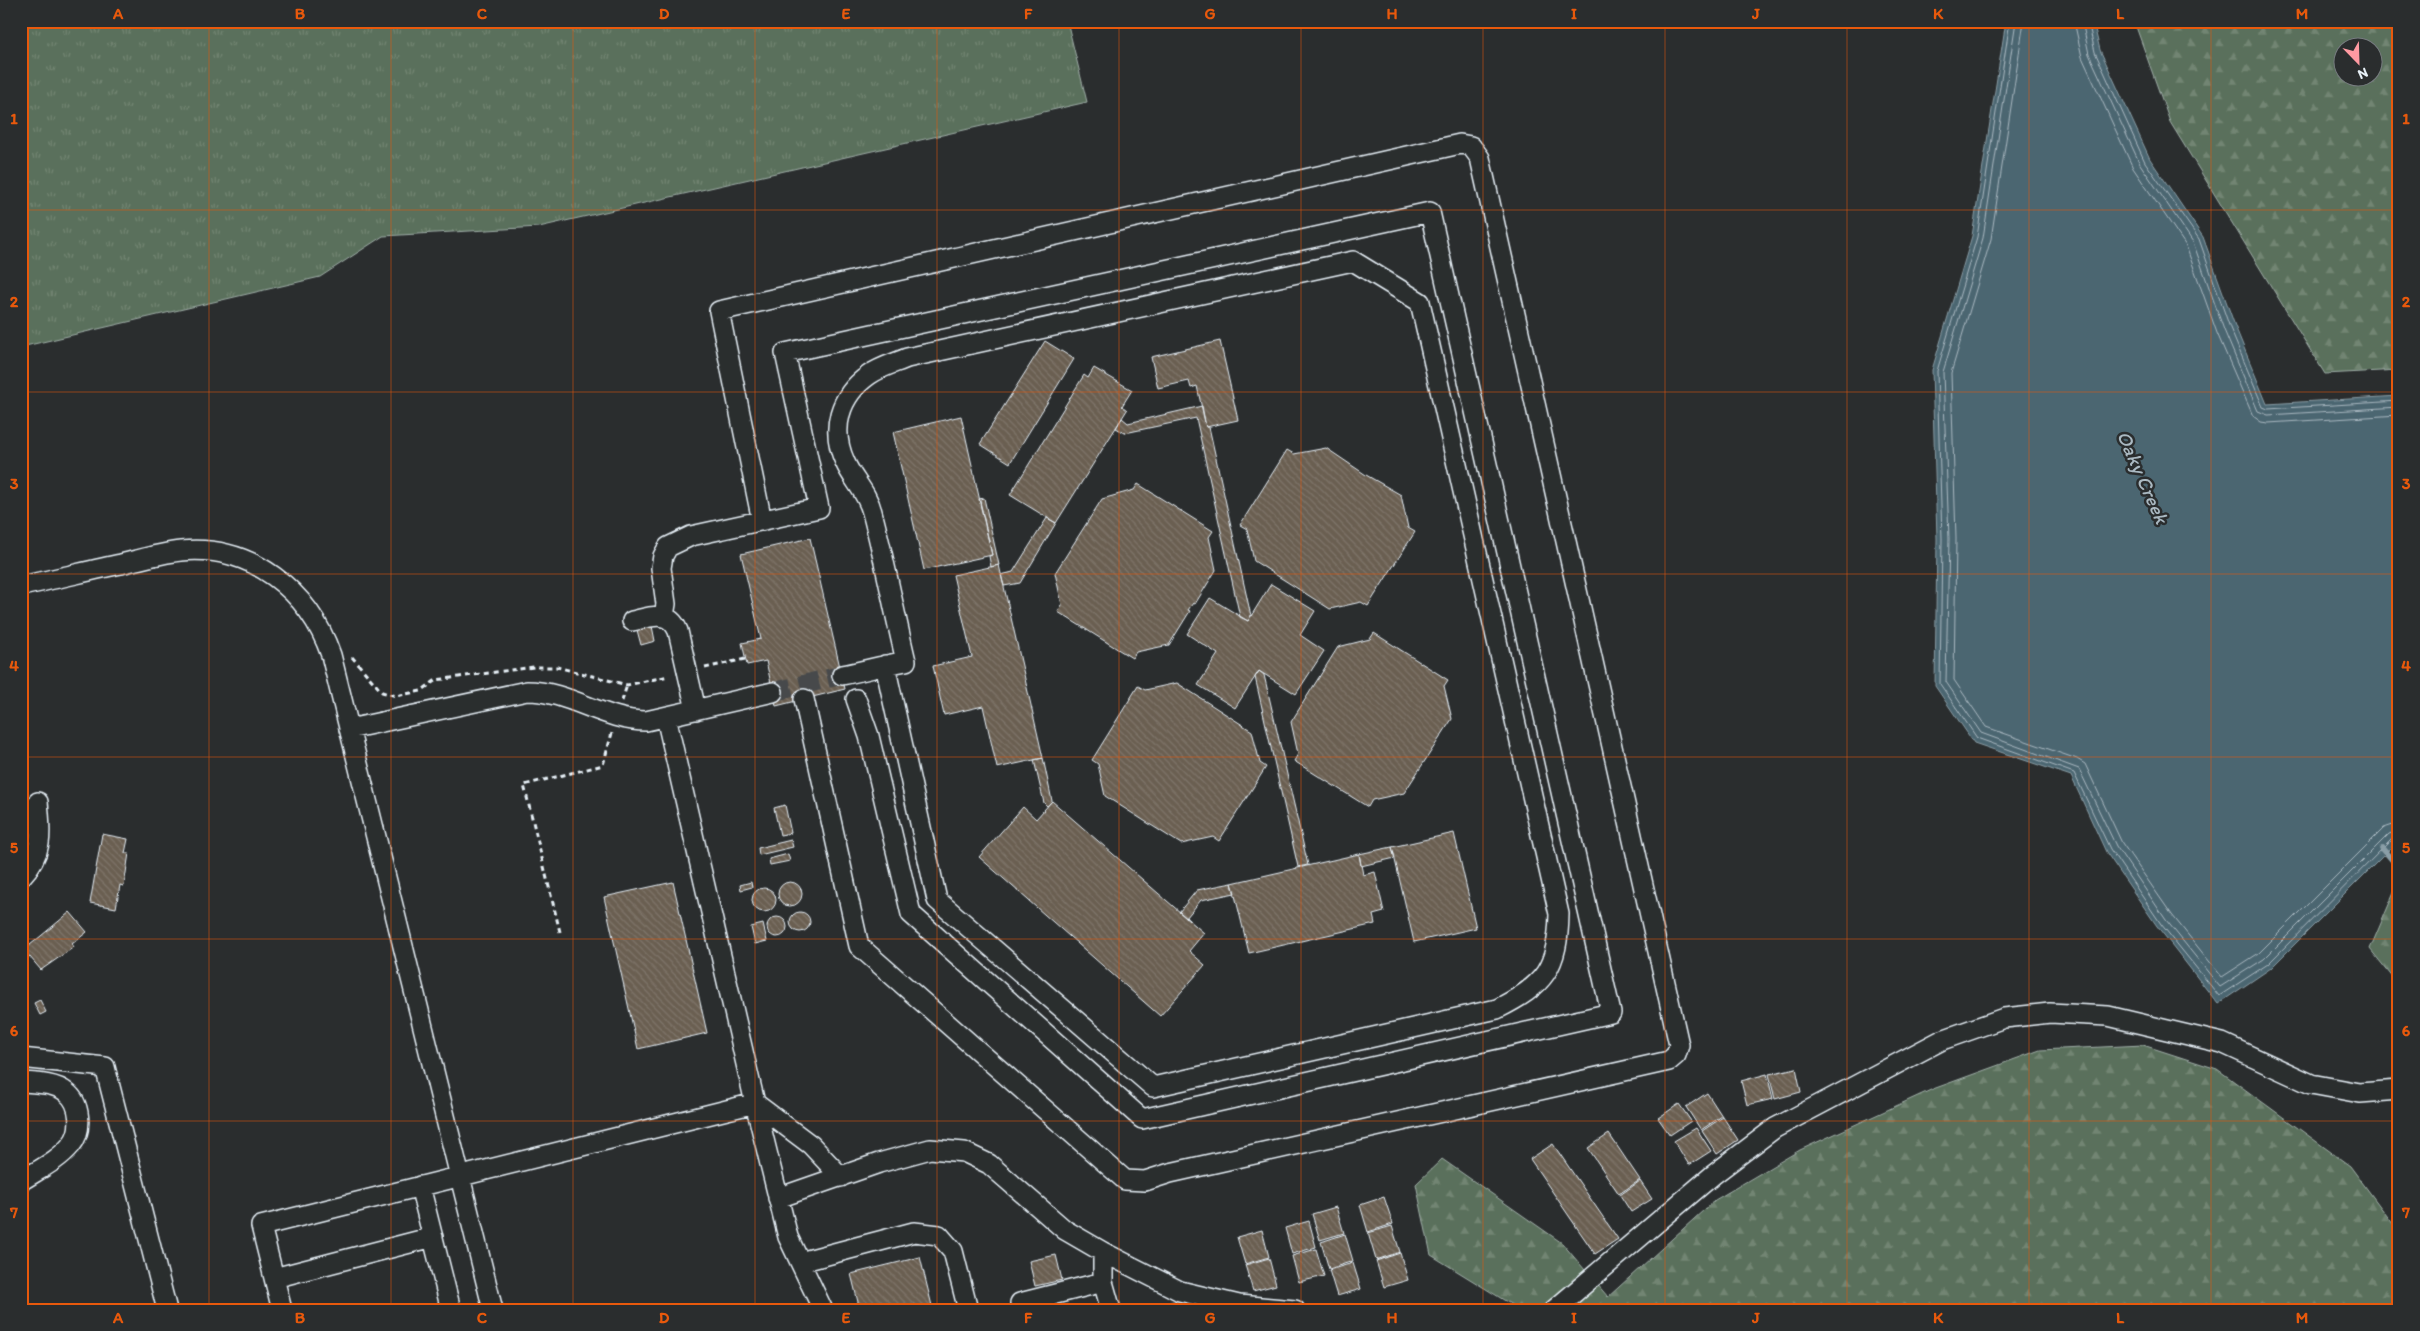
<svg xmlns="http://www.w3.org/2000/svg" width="2420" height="1331" viewBox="0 0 2420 1331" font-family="Itim,sans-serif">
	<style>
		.grass { fill: url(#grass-tufts); stroke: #a1b0aa }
		.forest { fill: url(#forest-firs); stroke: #a1b0aa; fill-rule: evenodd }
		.water { fill: #4c6671; stroke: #8a9ea7 }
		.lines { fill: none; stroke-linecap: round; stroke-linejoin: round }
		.shore { stroke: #aab9c2; stroke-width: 1 }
		.stream { stroke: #8a9ea7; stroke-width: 5.5 }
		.building { fill: url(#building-back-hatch); stroke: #e8f1f8 }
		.minor-tunnel { stroke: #464a4c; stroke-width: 19; stroke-dasharray: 19 9; stroke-linecap: butt }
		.minor-casing { stroke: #e8f1f8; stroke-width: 22 }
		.path { stroke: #e8f1f8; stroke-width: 3; stroke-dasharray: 5 4; stroke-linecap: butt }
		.minor { stroke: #2a2d2e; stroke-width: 19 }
		.grid { fill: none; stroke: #e8590c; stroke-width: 1; stroke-opacity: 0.55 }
		.labels { text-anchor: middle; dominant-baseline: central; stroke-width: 5; stroke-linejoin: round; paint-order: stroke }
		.water-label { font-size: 20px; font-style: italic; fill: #aab9c2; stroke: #2a2d2e }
		.neatline { fill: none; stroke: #e8590c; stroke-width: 2 }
		.grid-label { font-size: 16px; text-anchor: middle; font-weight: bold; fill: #e8590c }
	</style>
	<defs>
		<pattern id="grass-tufts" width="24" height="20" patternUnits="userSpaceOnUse" patternTransform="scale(1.25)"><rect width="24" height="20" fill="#5a705b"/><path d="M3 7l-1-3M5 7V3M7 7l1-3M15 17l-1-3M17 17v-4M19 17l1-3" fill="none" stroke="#728573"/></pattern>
		<pattern id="forest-firs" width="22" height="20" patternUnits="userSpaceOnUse" patternTransform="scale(1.25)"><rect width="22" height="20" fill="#5a705b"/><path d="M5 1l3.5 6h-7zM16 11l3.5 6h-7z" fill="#728573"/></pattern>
		<pattern id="building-back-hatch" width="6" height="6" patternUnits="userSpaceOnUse" patternTransform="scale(1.25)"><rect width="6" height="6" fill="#6a5e51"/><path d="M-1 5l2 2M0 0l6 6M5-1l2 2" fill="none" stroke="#7f766b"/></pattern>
	</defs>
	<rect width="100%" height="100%" fill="#2a2d2e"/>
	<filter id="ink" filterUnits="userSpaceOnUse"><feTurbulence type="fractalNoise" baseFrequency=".02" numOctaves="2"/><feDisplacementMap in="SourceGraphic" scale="10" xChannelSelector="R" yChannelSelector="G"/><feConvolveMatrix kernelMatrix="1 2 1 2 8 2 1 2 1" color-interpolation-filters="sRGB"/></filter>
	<g filter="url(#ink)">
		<path class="grass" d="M21 21H1067L1087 102 539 227 383 236 320 277 21 347Z"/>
		<path class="forest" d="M2134 21H2399V370L2325 374 2170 122ZM2342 48H2372V78H2342Z
			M2399 881V985L2370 949Z
			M2143 1045 2217 1069 2350 1166 2399 1232V1310H1514L1512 1305 1431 1255 1416 1184 1442 1159 1562 1243 1608 1297 1715 1200 1800 1150 1933 1089 2040 1050Z"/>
		<path class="water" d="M2006 21H2093L2100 50 2150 159 2203 237 2235 326 2267 404 2399 396V840L2271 968 2218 1004 2157 926 2106 852 2071 776 1974 743 1935 686 1937 539 1932 370 1972 236Z"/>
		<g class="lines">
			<path class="shore" d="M2010 21 1977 237 1937 371 1942 539 1940 684 1977 738 2074 773 2110 849 2161 924 2219 996 2268 964 2393 838 2399 837
				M2016 21 1983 238 1943 372 1949 539 1946 682 1981 733 2079 769 2116 846 2166 920 2220 987 2264 959 2389 834 2399 830
				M2024 21 1991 239 1951 373 1956 539 1954 680 1986 727 2077 759 2085 764 2122 843 2172 915 2222 977 2259 953 2384 828 2399 823
				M2074 21 2082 57 2133 168 2186 246 2217 333 2253 416 2261 422 2268 423 2399 415
				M2082 21 2089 54 2140 164 2193 242 2224 330 2258 411 2268 415 2399 407
				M2088 21 2095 52 2145 162 2199 239 2230 328 2263 407 2268 409 2399 401"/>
			<path class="stream" d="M2382 848 2399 868"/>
		</g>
		<path class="building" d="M1045 341 1074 359 1010 463 980 444Z
			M1220 341 1238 420 1206 427 1197 386 1191 388 1189 381 1158 388 1151 357Z
			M1094 368 1132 390 1122 406 1127 410 1056 523 1010 495 1084 375 1088 378Z
			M1202 406 1206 427H1209L1251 616 1248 621 1240 617 1196 418 1125 433 1116 428 1122 418 1128 423Z
			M961 416 992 555 924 570 893 432Z
			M1326 448 1366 475 1401 495 1408 528 1415 532 1368 606 1361 602 1330 609 1254 561 1247 529 1240 525 1287 450 1294 454Z
			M1138 484 1213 531 1209 537 1216 570 1195 604 1193 603 1188 610 1190 611 1169 645 1136 652 1132 658 1058 612 1062 605 1055 573 1102 499 1134 490Z
			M984 498 999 565 991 567 989 556 992 555 979 499Z
			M1047 518 1056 523 1020 583 1004 586 1001 575 1013 572Z
			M810 538 845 689 776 706 766 661 747 665 742 643 761 639 741 554Z
			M999 565 1043 758 997 768 983 706 944 715 933 666 972 657 953 575Z
			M1271 584 1315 611 1300 635 1324 651 1296 694 1259 671 1235 708 1198 685 1218 654 1187 634 1210 598 1248 621Z
			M652 626 655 641 641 645 637 630Z
			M1374 633 1448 680 1444 686 1452 719 1404 793 1372 800 1368 807 1294 761 1298 754 1291 722 1338 647 1370 639Z
			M1259 671 1264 675 1308 865 1298 867 1255 677Z
			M1177 683 1252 731 1260 763 1266 767 1219 841 1213 837 1181 844 1105 796 1098 764 1092 760 1138 686 1145 690Z
			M1043 758 1052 801 1047 806 1044 803 1034 760Z
			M1052 801 1204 933 1189 951 1205 965 1160 1016 979 857 1023 807 1036 819Z
			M785 805 791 833 780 835 774 808Z
			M1454 833 1476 928 1414 942 1392 847Z
			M102 834 128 839 125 853H129L124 886 120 885 116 908 90 903Z
			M791 840 793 847 759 855 758 848Z
			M1392 847 1395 858 1361 866 1359 854Z
			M788 854 790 861 770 865 769 859Z
			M1359 854 1363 875 1375 872 1384 912 1373 915 1375 924 1249 953 1232 883Z
			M778 894a12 12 0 1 1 24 0a12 12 0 1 1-24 0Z
			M673 882 707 1033 638 1049 604 897Z
			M751 882 752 887 741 890 740 885Z
			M1232 883 1235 893 1201 900 1186 918 1179 912 1197 890Z
			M752 900a12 12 0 1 1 24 0a12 12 0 1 1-24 0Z
			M70 912 87 932 72 944 74 947 41 970 24 950Z
			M790 922a10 10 0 1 1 20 0a10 10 0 1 1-20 0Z
			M767 927a10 10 0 1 1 20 0a10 10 0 1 1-20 0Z
			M763 924 767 941 755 944 751 927Z
			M40 1000 46 1012 40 1015 34 1003Z
			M1796 1068 1801 1092 1775 1099 1769 1074Z
			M1767 1074 1773 1099 1747 1105 1741 1081Z
			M1707 1093 1722 1116 1701 1130 1686 1107Z
			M1679 1104 1691 1121 1670 1135 1658 1118Z
			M1723 1117 1738 1140 1717 1154 1702 1131Z
			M1696 1128 1711 1151 1689 1165 1674 1141Z
			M1609 1134 1640 1180 1619 1194 1588 1148Z
			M1553 1144 1618 1239 1595 1254 1530 1159Z
			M1640 1181 1652 1199 1631 1212 1620 1195Z
			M1384 1197 1393 1224 1368 1232 1360 1205Z
			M1336 1207 1344 1233 1320 1240 1312 1214Z
			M1309 1221 1316 1247 1292 1254 1285 1228Z
			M1392 1226 1400 1252 1376 1260 1368 1233Z
			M1262 1230 1269 1257 1245 1264 1237 1237Z
			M1345 1234 1353 1261 1329 1269 1321 1242Z
			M1316 1249 1324 1276 1299 1282 1292 1256Z
			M1400 1253 1408 1280 1384 1287 1376 1261Z
			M1056 1255 1062 1280 1035 1286 1029 1261Z
			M920 1257 933 1310H860L851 1274Z
			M1269 1258 1276 1285 1253 1291 1245 1265Z
			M1353 1263 1361 1289 1337 1296 1329 1270Z
			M1180 1300 1183 1310H1155L1154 1306Z"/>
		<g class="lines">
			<path class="minor-tunnel" d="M773 692 842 675"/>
			<defs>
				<path id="minor" d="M762 521 719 311 1460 144 1471 146 1480 158 1679 1045 1676 1055 1669 1061 1170 1173 1145 1181 1125 1180 859 946 804 699
					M21 586C55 579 88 571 121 564 141 559 161 553 181 551 251 544 309 591 331 655L493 1310
					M664 616 666 604 661 568 663 556 668 547 691 536 819 508 785 353 1430 212 1611 1013 1142 1119 911 914 869 736 856 699
					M632 621C650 617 669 609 678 631L696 710
					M842 675C863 671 884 665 906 661 894 611 885 561 872 512 867 492 852 479 845 462 830 429 839 396 869 375 880 367 895 363 907 358L1353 261 1420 302 1559 914C1558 968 1545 985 1497 1009L1153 1087 937 900 885 665
					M666 717 755 1103 788 1237 823 1310
					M349 729 527 691C569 691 604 721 646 721L773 692
					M21 877C44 853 41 833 38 802
					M21 1058 105 1067 167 1310
					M21 1082C35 1083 55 1083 66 1092 81 1103 83 1131 71 1145 59 1160 38 1170 21 1181
					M420 1186 451 1310
					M778 1198 879 1163 930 1149 964 1152 989 1164 1065 1230 1103 1252 1180 1291 1239 1305 1295 1310
					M1103 1252V1282L1111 1310
					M800 1262 914 1232 939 1235 953 1251 968 1310
					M274 1278 433 1237
					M1020 1303 1103 1282
					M282 1310 261 1226 755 1103 811 1145 841 1177
					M1554 1310 1713 1175 1775 1128 1942 1040 2004 1018 2050 1013 2108 1016 2222 1043 2311 1084 2360 1093 2399 1090"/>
			</defs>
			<use href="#minor" class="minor-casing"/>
			<path class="path" d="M352 657 382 692 396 696 421 691 436 680 534 667H557L627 685 669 676
				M705 668 745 659
				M622 701 627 685
				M560 932 524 785 603 765 612 733"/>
			<use href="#minor" class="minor"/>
		</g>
	</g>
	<path class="grid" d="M209 21V1310M391 21V1310M573 21V1310M755 21V1310M937 21V1310M1119 21V1310M1301 21V1310M1483 21V1310M1665 21V1310M1847 21V1310M2029 21V1310M2211 21V1310M21 210H2399M21 392H2399M21 574H2399M21 757H2399M21 939H2399M21 1121H2399"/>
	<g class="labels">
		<g class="water-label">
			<text transform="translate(2143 477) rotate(66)">Oaky Creek</text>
		</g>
	</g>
	<rect width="2420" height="1331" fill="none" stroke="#2a2d2e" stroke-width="55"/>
	<g transform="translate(2358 62) rotate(157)"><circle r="24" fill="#2a2d2e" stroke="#767b7f"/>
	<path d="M0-4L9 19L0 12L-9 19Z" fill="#ff9aa2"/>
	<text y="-8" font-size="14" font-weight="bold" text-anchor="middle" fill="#e8f1f8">N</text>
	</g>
	<rect x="28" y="28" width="2364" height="1276" class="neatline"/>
	<g class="grid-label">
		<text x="118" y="19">A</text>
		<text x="300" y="19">B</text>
		<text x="482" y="19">C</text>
		<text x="664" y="19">D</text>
		<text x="846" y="19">E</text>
		<text x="1028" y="19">F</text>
		<text x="1210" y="19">G</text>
		<text x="1392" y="19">H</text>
		<text x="1574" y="19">I</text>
		<text x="1756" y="19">J</text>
		<text x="1938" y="19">K</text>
		<text x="2120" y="19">L</text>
		<text x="2302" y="19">M</text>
		<text x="14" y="124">1</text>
		<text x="2406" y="124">1</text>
		<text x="14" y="307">2</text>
		<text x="2406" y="307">2</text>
		<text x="14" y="489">3</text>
		<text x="2406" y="489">3</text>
		<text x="14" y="671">4</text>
		<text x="2406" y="671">4</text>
		<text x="14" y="853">5</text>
		<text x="2406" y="853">5</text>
		<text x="14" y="1036">6</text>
		<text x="2406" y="1036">6</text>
		<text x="14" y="1218">7</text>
		<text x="2406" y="1218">7</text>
		<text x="118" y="1323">A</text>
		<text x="300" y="1323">B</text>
		<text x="482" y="1323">C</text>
		<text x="664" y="1323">D</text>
		<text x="846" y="1323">E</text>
		<text x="1028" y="1323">F</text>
		<text x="1210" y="1323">G</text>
		<text x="1392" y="1323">H</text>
		<text x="1574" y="1323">I</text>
		<text x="1756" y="1323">J</text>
		<text x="1938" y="1323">K</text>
		<text x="2120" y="1323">L</text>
		<text x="2302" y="1323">M</text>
	</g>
</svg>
